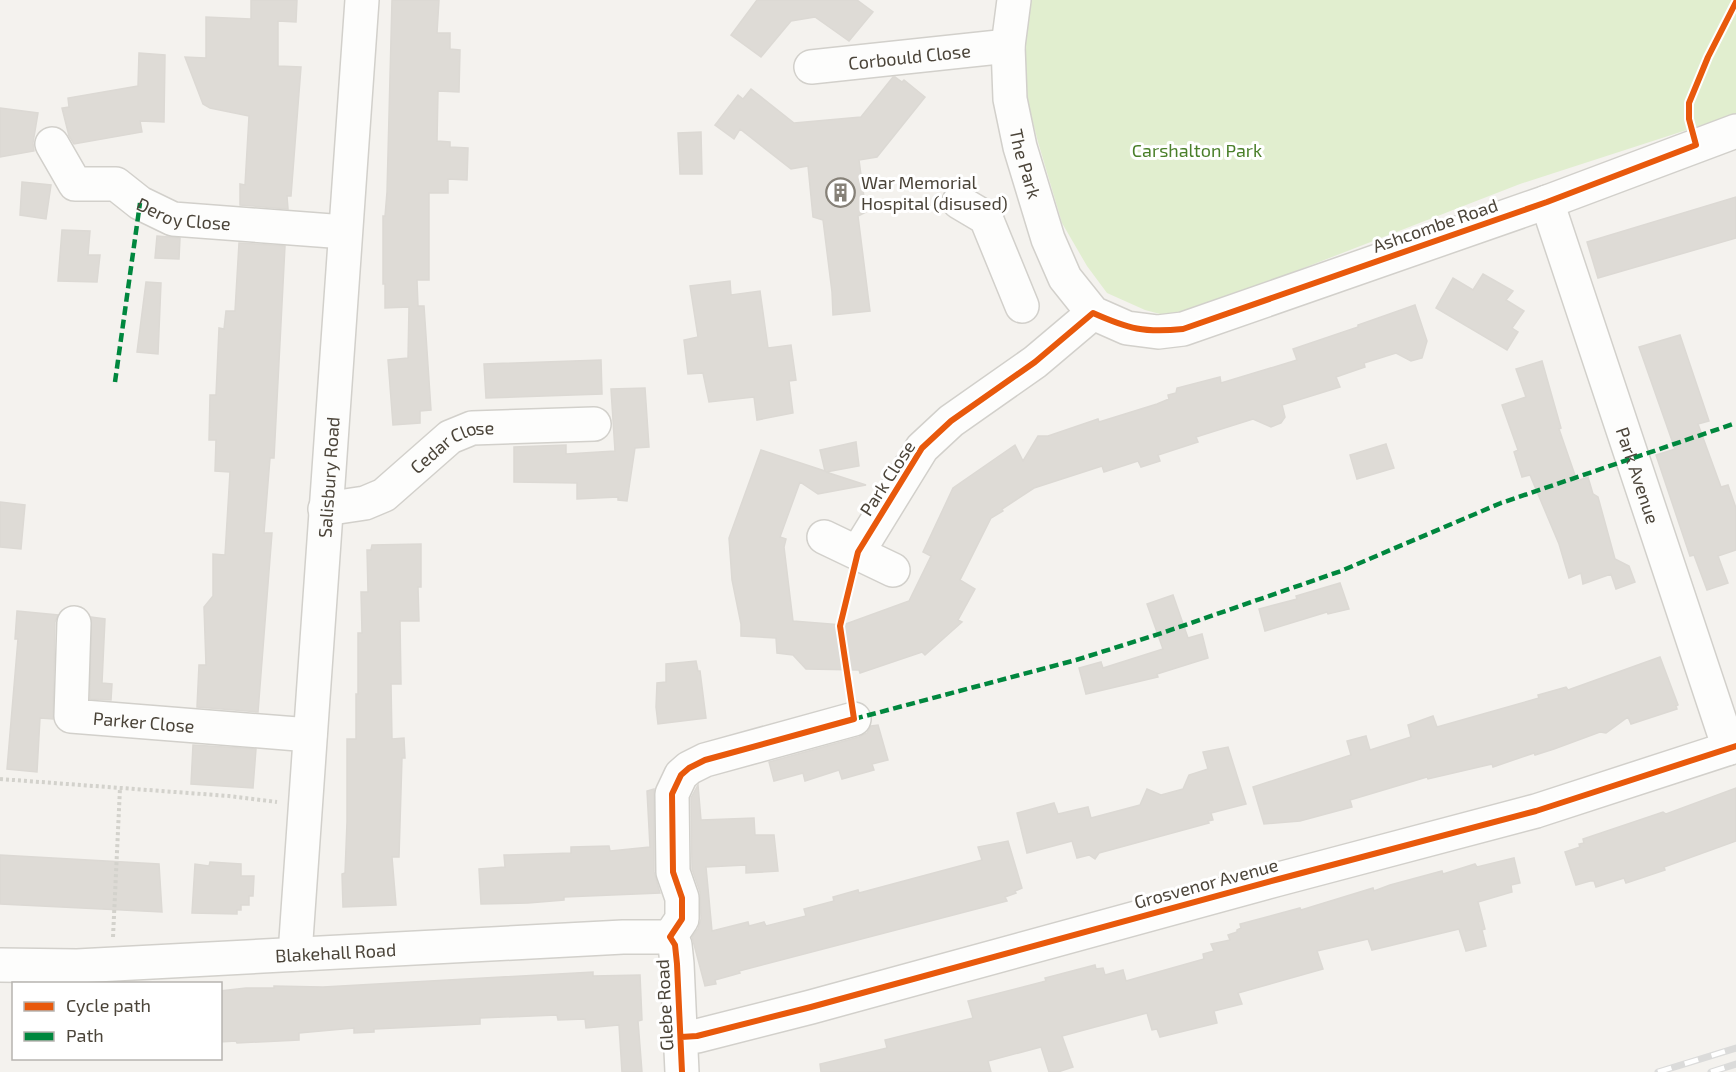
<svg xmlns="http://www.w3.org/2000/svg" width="1736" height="1072" viewBox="0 0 1736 1072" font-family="'Exo 2',sans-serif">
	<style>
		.green { fill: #e1eecf }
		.building { fill: #dedbd6; stroke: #dcd9d4; stroke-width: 1.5 }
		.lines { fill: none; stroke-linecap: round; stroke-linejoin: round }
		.minor-casing { stroke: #d2d0cb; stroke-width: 36 }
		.path { stroke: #d3d2cc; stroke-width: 4; stroke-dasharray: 3 3; stroke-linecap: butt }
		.minor { stroke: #fdfdfc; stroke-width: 33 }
		.rail-casing { stroke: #dbdbda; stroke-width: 7 }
		.rail { stroke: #fff; stroke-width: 4.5; stroke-dasharray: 14; stroke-linecap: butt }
		.quiet { stroke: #00873e; stroke-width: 4.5; stroke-dasharray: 9 4.5; stroke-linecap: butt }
		.cycleway-casing { stroke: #fff; stroke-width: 10 }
		.cycleway { stroke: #e8590c; stroke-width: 6 }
		.labels { text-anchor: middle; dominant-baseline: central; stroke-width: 6; stroke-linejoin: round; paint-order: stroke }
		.street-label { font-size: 18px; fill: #4b4439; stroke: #fff }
		.park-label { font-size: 18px; fill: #4a7f2a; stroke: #fff }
		.poi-label { font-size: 18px; fill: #4b4439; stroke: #fff; text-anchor: start }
	</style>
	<rect width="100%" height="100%" fill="#f4f2ee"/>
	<path class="green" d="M1020 0H1736V114L1520 184 1175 318 1145 310 1107 293 1087 266 1062 223 1038 142 1026 95Z"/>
	<path class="building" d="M251 0H297L296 22 278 21V66L301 67 291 196H287L288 209 240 205V184L245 185 249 116 210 108 203 104 185 57 206 58V17L251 19Z
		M392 0H439L437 33H450V49L460 50 459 92 438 91 437 141 450 142V147L468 148 467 180 448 179V193H429V280H417L418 306H424L431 410 420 411V423L393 425 388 360 408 358 409 307 385 308V284H383V216H385L387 192Z
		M757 0H857L873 12 849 41 815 17 791 21 761 57 731 35Z
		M139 53 165 55 164 122 140 121 142 132 74 144 69 136 62 108 69 107 68 98 138 86Z
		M893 77H895L902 82 904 80 925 97 877 157 859 160 866 212 858 216 870 311 833 315 832 292 823 220 813 217 808 166 791 169 740 129 734 139 715 125 738 95 743 99 751 89 794 123 861 117Z
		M0 108 38 113 33 143 34 151 0 157Z
		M701 132 702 174H680L678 133Z
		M22 182 51 185 46 219 20 215Z
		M1736 197V238L1598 278 1587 242Z
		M62 230 90 231 88 255H100L97 282 58 281Z
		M157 236 180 238 179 259 155 258Z
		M239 243 285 246 274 458H270L264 533H272L258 712 197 707 199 665H206L204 607 213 596V554L225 555 230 472 215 471 216 440H209L210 395H216L219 328 224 329 226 311H235Z
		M1483 274 1513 291 1506 300 1524 311 1512 328 1518 332 1507 350 1436 308 1453 278 1473 290Z
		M730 281 731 295 760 291 768 348 791 345 796 380 789 381 793 413 757 420 754 397 709 402 703 373 688 374 684 340 698 337 690 286Z
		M146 282 161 283 158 354 137 352Z
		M1415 305 1427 341 1422 358 1411 361 1396 353 1364 363 1365 367 1336 377 1340 387 1282 405 1285 417 1281 423 1271 427 1253 419 1196 437 1198 442 1158 455 1160 461 1141 467 1138 461 1104 472 1102 466 1034 488 1002 509 1003 511 991 518 960 580 975 589 958 620 962 622 925 655 922 652 860 673 859 670 806 669 793 655 777 653 776 638 741 636V624L732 580 729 538 761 450 825 471 820 450 856 442 859 466 826 472 866 485 818 494 800 482 780 537 786 539 784 547 793 621 843 625 909 601 931 556 923 552 953 488 1015 445 1023 461 1038 436H1048L1098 419 1099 422 1157 404 1169 399 1168 395 1176 393 1177 388 1220 377 1221 383 1297 360 1293 349 1358 327V325Z
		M1680 335 1709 421 1698 424 1721 487 1728 485 1736 508V550L1718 556 1728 583 1707 590 1694 555 1690 556 1656 455 1675 449 1639 347Z
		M601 360 602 394 486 398 484 364Z
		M1542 361 1561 428 1559 429 1577 481 1588 477 1593 494 1598 497 1615 559 1629 566 1635 582 1616 589 1611 574 1583 584 1581 573 1569 578 1559 544 1530 475 1522 477 1514 452 1518 450 1502 405 1526 397 1516 369Z
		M645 388 649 447 635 448 627 501 618 500V497L577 499V483L514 482V447L566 445V454L615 451 611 389Z
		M1386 444 1394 468 1357 479 1350 455Z
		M0 502 25 505 21 549 0 547Z
		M421 544V587H418L419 621H400L401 684H391L392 739 404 738 405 758H402L399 857H392L396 905 343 907 342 874 345 873 347 822V739H356V694H358V633H362L361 592H368L367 550H371L372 545Z
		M1340 583 1349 609 1328 614 1327 612 1265 631 1259 609 1297 599 1296 596Z
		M1173 595 1188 638 1202 634 1208 658 1157 674 1158 677 1086 694 1079 668 1101 662 1103 668 1163 649 1147 604Z
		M17 611 58 615 55 622 53 719 40 718 37 772 7 769 18 639H15Z
		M91 617 105 619 102 683 112 684 111 700 90 699Z
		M1660 657 1678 705 1676 706 1677 709 1631 724 1628 717 1606 733 1600 732 1554 749 1535 755 1534 753 1493 767 1492 764 1428 779 1427 777 1350 800 1352 807 1300 821 1264 824 1253 787 1351 755 1347 741 1366 736 1370 750 1411 737 1408 725 1433 716 1437 727 1539 698 1538 695 1566 687 1568 690Z
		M696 661 698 671H700L706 718 658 724 656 707 657 683 666 682V664Z
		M878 725 888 760 872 764 874 770 842 779 839 770 805 781 803 773 774 781 769 762 859 737 867 733 871 726Z
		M193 745 256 749 253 788 191 784Z
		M1228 747 1246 804 1211 813 1213 820 1208 821 1209 823 1099 853 1095 859 1089 855 1077 858 1072 841 1027 853 1017 813 1054 803 1058 814 1088 807 1091 818 1140 805 1147 789 1161 795 1183 789 1189 775 1208 769 1203 752Z
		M698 785 701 820 754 818 755 835H774L778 871 746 873V865L706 867 712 931 748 922 749 926 764 922 766 926 806 916 804 909 834 901 833 897 858 890 859 893 982 860 978 847 1008 841 1022 888 1015 891 1016 893 1005 897 1007 901 739 971 740 973 715 980 716 984 705 986 692 937 698 929 701 919 700 892 692 869 691 798Z
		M1736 788V841L1664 867 1665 870 1626 883 1624 878 1596 887 1594 881H1590L1576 885 1565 852 1580 847 1579 844 1584 843 1583 839 1663 812 1666 814Z
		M654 789V872L660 893 564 897V900L528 903 481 904 479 869 505 867 504 855 571 853V847L609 846 610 851 650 847 647 791Z
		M0 855 159 864 162 912 0 904Z
		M1514 858 1520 883 1511 885 1512 892 1478 902 1485 929 1482 930 1486 946 1466 951 1459 929 1372 950 1368 939 1317 951 1323 969 1238 993 1242 1004 1214 1011 1217 1023 1160 1037 1157 1029 1152 1030 1147 1013 1062 1036 1073 1067 1058 1072H1049L1041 1047 988 1061 991 1072H821L820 1064 887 1048 885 1040 973 1018 968 1001 1046 981 1045 978 1095 965 1096 969 1103 968 1105 975 1123 970 1126 981 1204 959 1203 954 1214 951 1211 944 1230 940 1228 935 1237 932V930L1241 928 1240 924 1300 908 1301 910 1373 888 1374 891 1390 885 1442 871 1443 874 1475 864 1477 867Z
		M210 862 241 864V876H254L253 896H249V905H241V910H237V914L192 913 195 864 209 866Z
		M593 972V976L640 975 642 1020 638 1021 642 1072H622L619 1025 586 1028 585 1019 558 1020 557 1015 480 1018V1024L374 1029V1032L354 1033V1028L299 1033V1040L237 1043 236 1041 220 1042V991L246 988H274V986L323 987Z"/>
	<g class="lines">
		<defs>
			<g id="minor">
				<path id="s1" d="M1014 0 1008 46 1010 99 1020 147 1048 239 1065 278 1093 313 1127 328 1158 332 1183 329 1547 202 1736 131"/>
				<path id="s2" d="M811 67 1008 46"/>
				<path id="s3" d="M52 144 75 184H116L140 203 173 219 345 232"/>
				<path d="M959 202 986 218 1022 306"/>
				<path id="s4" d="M1547 202 1729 748"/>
				<path id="s5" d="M325 509 365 503 384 495 450 437 472 428 594 424"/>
				<path d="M824 537 893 570"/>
				<path d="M858 552 922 448 951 421 1035 362 1093 313"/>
				<path id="s6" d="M74 623 71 716 310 735"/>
				<path d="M670 937 682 919V898L673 872 672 794 681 775 689 768 705 760 854 719"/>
				<path d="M670 937 675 945 677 964 682 1072"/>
				<path id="s7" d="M295 954 362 0"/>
				<path id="s8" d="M0 965 77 966 623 937H670"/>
				<path d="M681 1037 697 1036 811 1007 1279 879 1536 811 1736 746"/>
			</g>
		</defs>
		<use href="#minor" class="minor-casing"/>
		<path class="path" d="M850 692 840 626 851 581
			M0 779 229 796 277 802
			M113 937 120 788"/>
		<use href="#minor" class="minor"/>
		<defs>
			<path id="rail" d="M1658 1072 1736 1048
				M1711 1072 1736 1064"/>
		</defs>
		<use href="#rail" class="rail-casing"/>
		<use href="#rail" class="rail"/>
		<path class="quiet" d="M115 382 140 203
			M854 719 1076 660 1162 633 1341 571 1501 503 1736 423"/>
		<defs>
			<path id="cycleway" d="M681 1037 697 1036 811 1007 1279 879 1536 811 1736 746
				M682 1072 677 964 675 945 670 937 682 919V898L673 872 672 794 681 775 689 768 705 760 854 719 840 626 858 552 922 448 951 421 1035 362 1093 313C1129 329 1144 333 1183 329L1547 202 1696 145 1689 119V103L1708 57 1736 2"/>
		</defs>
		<use href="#cycleway" class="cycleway-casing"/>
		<use href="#cycleway" class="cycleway"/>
	</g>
	<defs>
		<symbol id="building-ring" viewBox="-11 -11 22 22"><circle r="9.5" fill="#fff" stroke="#868178" stroke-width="1.5"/><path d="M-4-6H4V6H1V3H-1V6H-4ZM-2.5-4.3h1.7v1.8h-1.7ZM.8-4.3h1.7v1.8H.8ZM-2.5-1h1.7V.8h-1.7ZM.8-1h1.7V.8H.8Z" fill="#868178"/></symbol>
	</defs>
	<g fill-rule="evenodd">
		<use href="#building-ring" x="824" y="176" width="33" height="33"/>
	</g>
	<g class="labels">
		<g class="street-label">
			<text stroke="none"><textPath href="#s2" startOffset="99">Corbould Close</textPath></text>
			<text stroke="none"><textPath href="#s1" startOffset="166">The Park</textPath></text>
			<text stroke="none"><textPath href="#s3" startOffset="164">Deroy Close</textPath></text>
			<text transform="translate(1435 225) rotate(-19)">Ashcombe Road</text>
			<text stroke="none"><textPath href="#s5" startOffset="147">Cedar Close</textPath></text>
			<text stroke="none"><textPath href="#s4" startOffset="288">Park Avenue</textPath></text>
			<text stroke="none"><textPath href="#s7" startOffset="478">Salisbury Road</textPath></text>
			<text transform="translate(887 478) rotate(-57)">Park Close</text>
			<text stroke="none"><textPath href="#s6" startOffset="166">Parker Close</textPath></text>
			<text transform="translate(1206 883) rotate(-15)">Grosvenor Avenue</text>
			<text stroke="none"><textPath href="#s8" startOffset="336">Blakehall Road</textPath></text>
			<text transform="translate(664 1005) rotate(-93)">Glebe Road</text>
		</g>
		<g class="park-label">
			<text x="1197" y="150">Carshalton Park</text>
		</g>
		<g class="poi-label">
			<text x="861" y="182">War Memorial<tspan x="861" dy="21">Hospital (disused)</tspan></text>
		</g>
	</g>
	<rect x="12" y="982" width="210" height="78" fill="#ffffff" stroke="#b7b4b0" stroke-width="1.5"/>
	<rect x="24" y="1002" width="30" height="9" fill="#e8590c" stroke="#b7b4b0" stroke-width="1.5"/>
	<text x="66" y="1012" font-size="18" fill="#4b4439">Cycle path</text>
	<rect x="24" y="1032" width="30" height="9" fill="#00873e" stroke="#b7b4b0" stroke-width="1.5"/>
	<text x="66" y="1042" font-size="18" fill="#4b4439">Path</text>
</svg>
